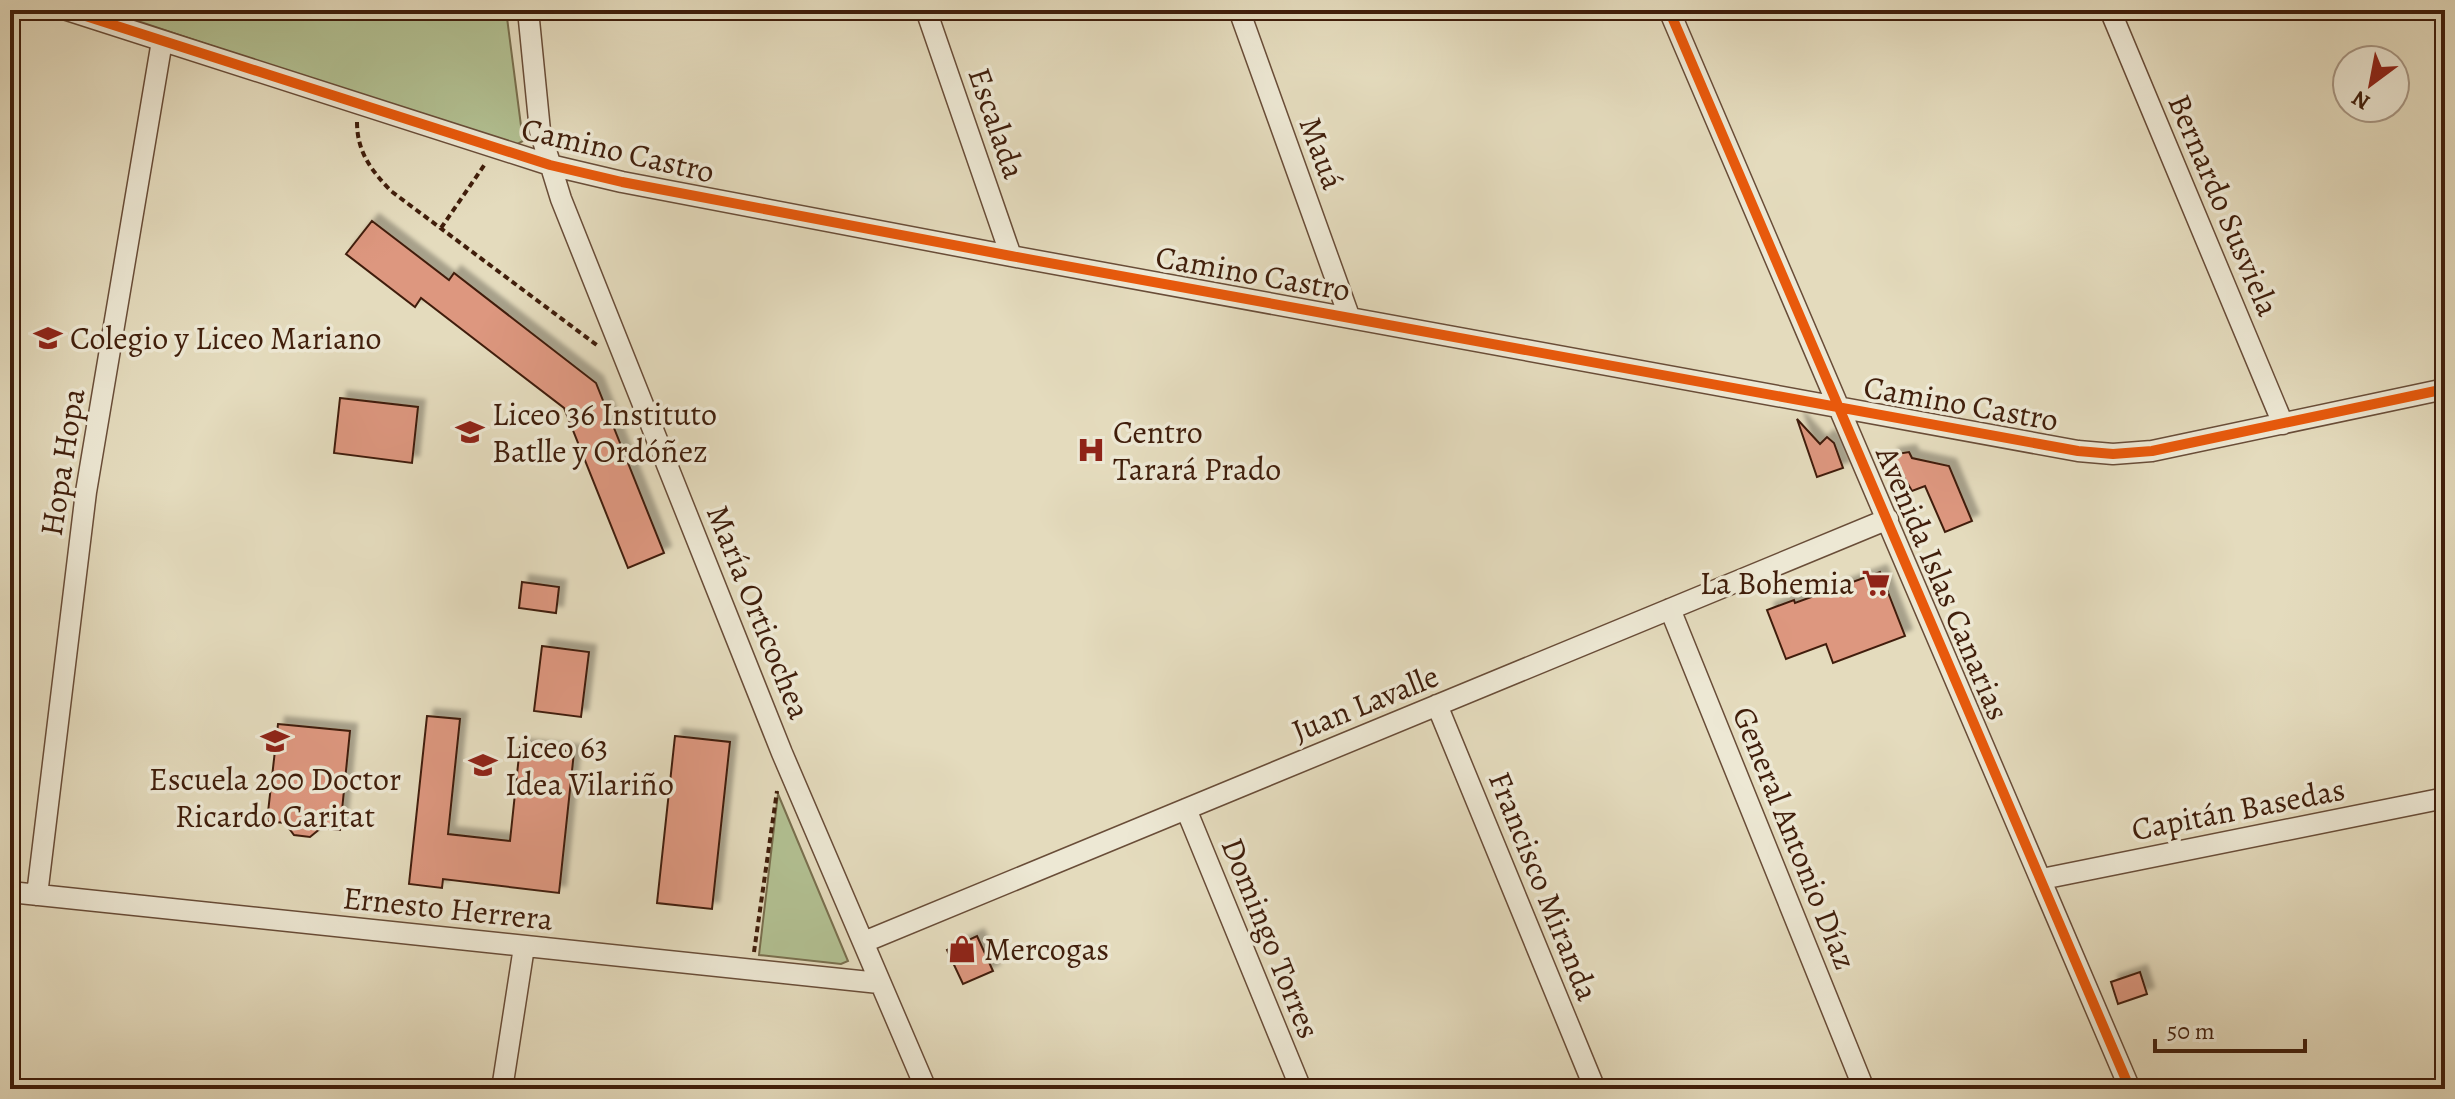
<svg xmlns="http://www.w3.org/2000/svg" width="2455" height="1099" viewBox="0 0 2455 1099" font-family="Alegreya,serif">
	<style>
		.green { fill: #b2c092; stroke: #796f4e; stroke-width: 2 }
		.building { fill: #dd977f; stroke: #401e0b; stroke-width: 2; filter: url(#shadow) }
		.lines { fill: none; stroke-linecap: round; stroke-linejoin: round }
		.minor-casing { stroke: #694d38; stroke-width: 23 }
		.path { stroke: #401e0b; stroke-width: 4; stroke-dasharray: 6 4; stroke-linecap: butt }
		.minor { stroke: #ede8d4; stroke-width: 20 }
		.cycleway-casing { stroke: #ede8d4; stroke-width: 15 }
		.cycleway { stroke: #e8590c; stroke-width: 10 }
		.labels { text-anchor: middle; dominant-baseline: central; stroke-width: 7; stroke-linejoin: round; paint-order: stroke }
		.street-label { font-size: 32px; fill: #401e0b; stroke: #ede8d4 }
		.poi-label { font-size: 32px; fill: #401e0b; stroke: #ede8d4; text-anchor: start }
	</style>
	<defs>
		<filter id="shadow"><feDropShadow dx="7" dy="-7" stdDeviation="2" flood-color="#0004"/></filter>
	</defs>
	<rect width="100%" height="100%" fill="#e4dbbd"/>
	<filter id="stains"><feTurbulence type="fractalNoise" baseFrequency=".0025" numOctaves="4"/><feColorMatrix values="0 0 0 0 .2 0 0 0 0 .09 0 0 0 0 .02 0 0 0 .5 -.17"/></filter>
	<radialGradient id="worn" r=".72"><stop offset=".6" stop-color="#630" stop-opacity="0"/><stop offset="1" stop-color="#630" stop-opacity=".3"/></radialGradient>
	<path class="green" d="M105 10H506L523 141 512 147Z
		M778 794 848 961 841 964 759 955Z"/>
	<path class="building" d="M372 221 449 280 454 273 596 383 664 553 628 568 564 408 421 298 415 307 346 254Z
		M340 398 418 407 412 463 334 453Z
		M1797 419 1820 444 1827 437 1834 443 1843 468 1817 477Z
		M1909 452 1912 458 1949 466 1972 521 1945 532 1925 486 1912 491 1891 455Z
		M1880 572 1905 636 1833 663 1826 644 1786 659 1767 610 1794 600 1795 603Z
		M522 582 559 587 556 613 519 608Z
		M542 646 589 652 581 717 534 711Z
		M427 716 460 719 448 834 510 841 520 746 574 752 559 893 443 879 442 888 409 884Z
		M278 724 350 731 340 830 321 828 310 837 294 835 285 823 267 821Z
		M675 736 730 742 712 909 657 903Z
		M977 936 993 971 963 984 947 950Z
		M2140 972 2147 994 2118 1004 2111 982Z"/>
	<g class="lines">
		<defs>
			<path id="minor" d="M67 10 550 165 622 182 1011 256 2078 451 2113 454 2152 451 2445 389
				M528 10 540 131 561 199 782 753 926 1089
				M926 10 1011 256
				M1239 10 1349 316
				M1669 10 2130 1089
				M2110 10 2283 424
				M1670 609 1864 1089
				M1437 705 1595 1089
				M1186 809 1301 1089
				M2042 879 2445 798
				M10 892 879 983
				M37 895 86 492 162 41
				M864 942 1888 519
				M502 1089 524 947"/>
		</defs>
		<use href="#minor" class="minor-casing"/>
		<path class="path" d="M357 122C357 152 371 170 391 191L598 346
			M441 228 485 164
			M754 952 777 791"/>
		<use href="#minor" class="minor"/>
		<defs>
			<path id="cycleway" d="M67 10 550 165 622 182 1011 256 2078 451 2113 454 2152 451 2445 389
				M1669 10 2130 1089"/>
		</defs>
		<use href="#cycleway" class="cycleway-casing"/>
		<use href="#cycleway" class="cycleway"/>
	</g>
	<defs>
		<symbol id="school-bare" viewBox="-9 -9 18 18"><path d="M0-5L7-2L0 1L-7-2ZM-4 1L0 2.5L4 1V4Q0 6-4 4Z" fill="#8f2418" stroke="#ede8d4" stroke-width="2.5" paint-order="stroke"/></symbol>
		<symbol id="hospital-bare" viewBox="-9 -9 18 18"><path d="M-5-5h3v3.5h4V-5h3V5h-3V1.5h-4V5h-3Z" fill="#8f2418" stroke="#ede8d4" stroke-width="2.5" paint-order="stroke"/></symbol>
		<symbol id="supermarket-bare" viewBox="-9 -9 18 18"><path d="M-6-5.5h2.5l.6 2H6L4.5 2H-2.5L-4.4-4H-6ZM-1.5 3.2a1.3 1.3 0 1 0 .1 0ZM3 3.2a1.3 1.3 0 1 0 .1 0Z" fill="#8f2418" stroke="#ede8d4" stroke-width="2.5" paint-order="stroke"/></symbol>
		<symbol id="shop-bare" viewBox="-9 -9 18 18"><path d="M-5-2.5h2.3a2.7 3.5 0 0 1 5.4 0H5L5.5 6h-11ZM-1.5-2.5h3a1.5 2.3 0 0 0-3 0Z" fill="#8f2418" stroke="#ede8d4" stroke-width="2.5" paint-order="stroke"/></symbol>
	</defs>
	<g fill-rule="evenodd">
		<use href="#school-bare" x="28" y="318" width="40" height="40"/>
		<use href="#school-bare" x="450" y="412" width="40" height="40"/>
		<use href="#hospital-bare" x="1071" y="430" width="40" height="40"/>
		<use href="#supermarket-bare" x="1856" y="563" width="40" height="40"/>
		<use href="#school-bare" x="255" y="721" width="40" height="40"/>
		<use href="#school-bare" x="463" y="745" width="40" height="40"/>
		<use href="#shop-bare" x="942" y="929" width="40" height="40"/>
	</g>
	<g class="labels">
		<g class="street-label">
			<text transform="translate(997 123) rotate(71)">Escalada</text>
			<text transform="translate(618 150) rotate(13)">Camino Castro</text>
			<text transform="translate(1322 153) rotate(70)">Mauá</text>
			<text transform="translate(2224 205) rotate(67)">Bernardo Susviela</text>
			<text transform="translate(1253 273) rotate(10)">Camino Castro</text>
			<text transform="translate(1961 403) rotate(10)">Camino Castro</text>
			<text transform="translate(62 462) rotate(-81)">Hopa Hopa</text>
			<text transform="translate(1943 583) rotate(67)">Avenida Islas Canarias</text>
			<text transform="translate(759 612) rotate(68)">María Orticochea</text>
			<text transform="translate(1365 703) rotate(-22)">Juan Lavalle</text>
			<text transform="translate(2238 809) rotate(-11)">Capitán Basedas</text>
			<text transform="translate(1795 838) rotate(68)">General Antonio Díaz</text>
			<text transform="translate(1544 886) rotate(68)">Francisco Miranda</text>
			<text transform="translate(448 908) rotate(6)">Ernesto Herrera</text>
			<text transform="translate(1271 938) rotate(68)">Domingo Torres</text>
		</g>
		<g class="poi-label">
			<text x="70" y="338">Colegio y Liceo Mariano</text>
			<text x="492" y="414">Liceo 36 Instituto<tspan x="492" dy="37">Batlle y Ordóñez</tspan></text>
			<text x="1113" y="432">Centro<tspan x="1113" dy="37">Tarará Prado</tspan></text>
			<text x="1854" y="583" text-anchor="end">La Bohemia</text>
			<text x="505" y="747">Liceo 63<tspan x="505" dy="37">Idea Vilariño</tspan></text>
			<text x="275" y="779" text-anchor="middle">Escuela 200 Doctor<tspan x="275" dy="37">Ricardo Caritat</tspan></text>
			<text x="984" y="949">Mercogas</text>
		</g>
	</g>
	<rect width="2455" height="1099" fill="none" stroke="#e4dbbd" stroke-width="40"/>
	<rect x="12" y="12" width="2431" height="1075" fill="none" stroke="#401e0b" stroke-width="4"/>
	<rect x="20" y="20" width="2415" height="1059" fill="none" stroke="#401e0b" stroke-width="2"/>
	<g transform="translate(2371 84) rotate(212)"><circle r="38" fill="#ede8d4" stroke="#a89784" stroke-width="2"/>
	<path d="M0-6L14 30L0 20L-14 30Z" fill="#8f2418"/>
	<text y="-12" font-size="22" font-weight="bold" text-anchor="middle" fill="#401e0b">N</text>
	</g>
	<path d="M2155 1039v12h150v-12" fill="none" stroke="#401e0b" stroke-width="4"/>
	<text x="2167" y="1039" font-size="24" fill="#401e0b" stroke="#ede8d4" stroke-width="6" paint-order="stroke">50 m</text>
	<rect width="100%" height="100%" filter="url(#stains)"/>
	<rect width="100%" height="100%" fill="url(#worn)"/>
</svg>
